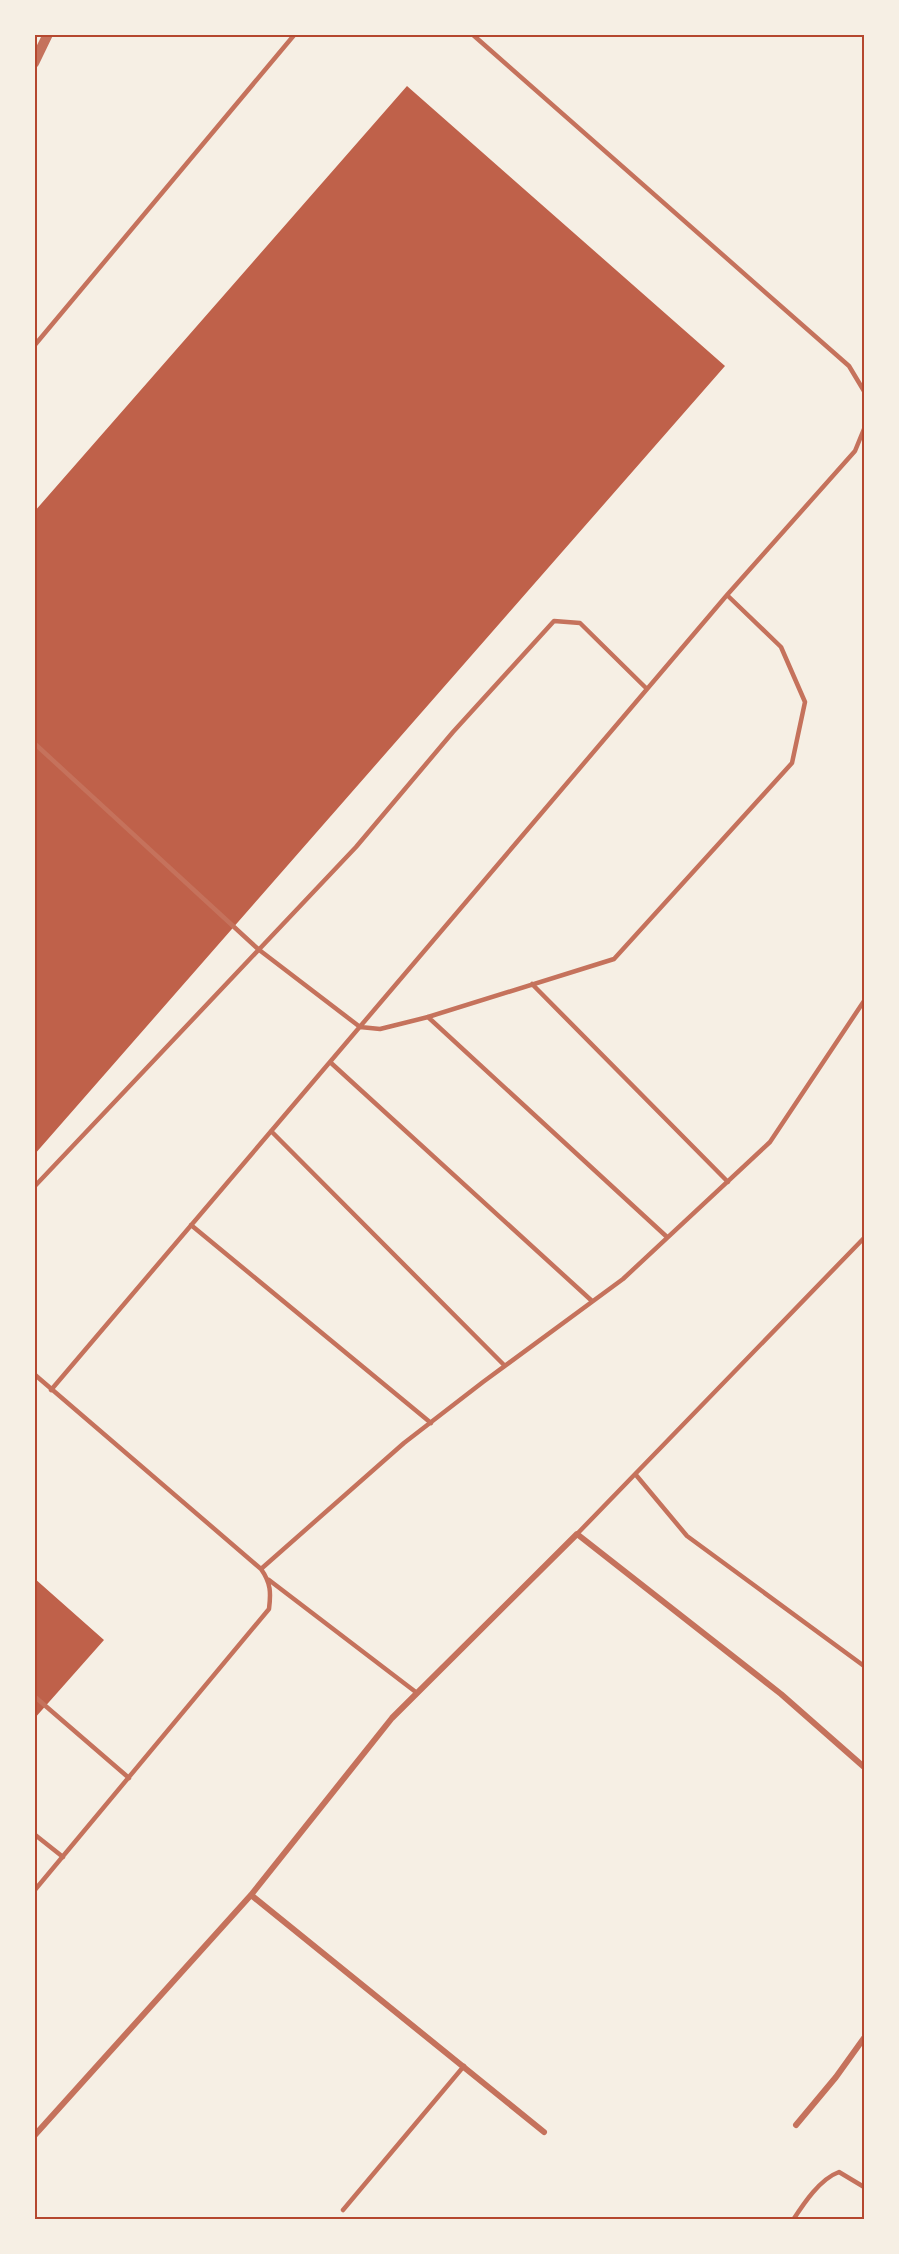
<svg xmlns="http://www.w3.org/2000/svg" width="899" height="2254" viewBox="0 0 899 2254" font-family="'IBM Plex Serif',serif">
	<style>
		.building { fill: #bf614a }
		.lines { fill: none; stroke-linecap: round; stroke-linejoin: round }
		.service { stroke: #c5725c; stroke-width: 4.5 }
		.minor { stroke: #c5725c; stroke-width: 6 }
		.tertiary { stroke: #c5725c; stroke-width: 10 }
		.neatline { fill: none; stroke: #b5482f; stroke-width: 2 }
	</style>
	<rect width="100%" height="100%" fill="#f6efe4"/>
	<path class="building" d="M407 86 725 366 34 1155V512Z
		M34 1578 104 1640 34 1719Z"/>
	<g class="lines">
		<path class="service" d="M472 34 849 366 864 391
			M34 346 295 34
			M34 743 258 949 360 1027 380 1029 428 1017 614 959 792 763 805 702 781 647 727 595
			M532 984 728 1182
			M428 1017 667 1237
			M330 1062 592 1301
			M271 1131 505 1366
			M34 1187 356 847 453 732 554 621 580 623 647 689
			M191 1225 431 1423
			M34 1374 261 1569C271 1583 271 1593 269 1609L34 1891
			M51 1390 727 595 855 451 864 429
			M636 1475 687 1536 864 1666
			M577 1534 864 1238
			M261 1569 404 1443 483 1382 623 1279 770 1142 864 1001
			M269 1580 417 1693
			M34 1696 129 1778
			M34 1834 63 1857
			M343 2210 464 2066
			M793 2220C804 2203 820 2179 839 2172L864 2187"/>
		<path class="minor" d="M251 1895 544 2132
			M796 2125 836 2077 864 2038
			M34 2136 251 1895 392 1718 577 1534 781 1694 864 1767"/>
		<path class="tertiary" d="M34 63 48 34"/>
	</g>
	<rect width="899" height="2254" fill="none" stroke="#f6efe4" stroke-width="72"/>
	<rect x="36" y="36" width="827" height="2182" class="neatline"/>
</svg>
